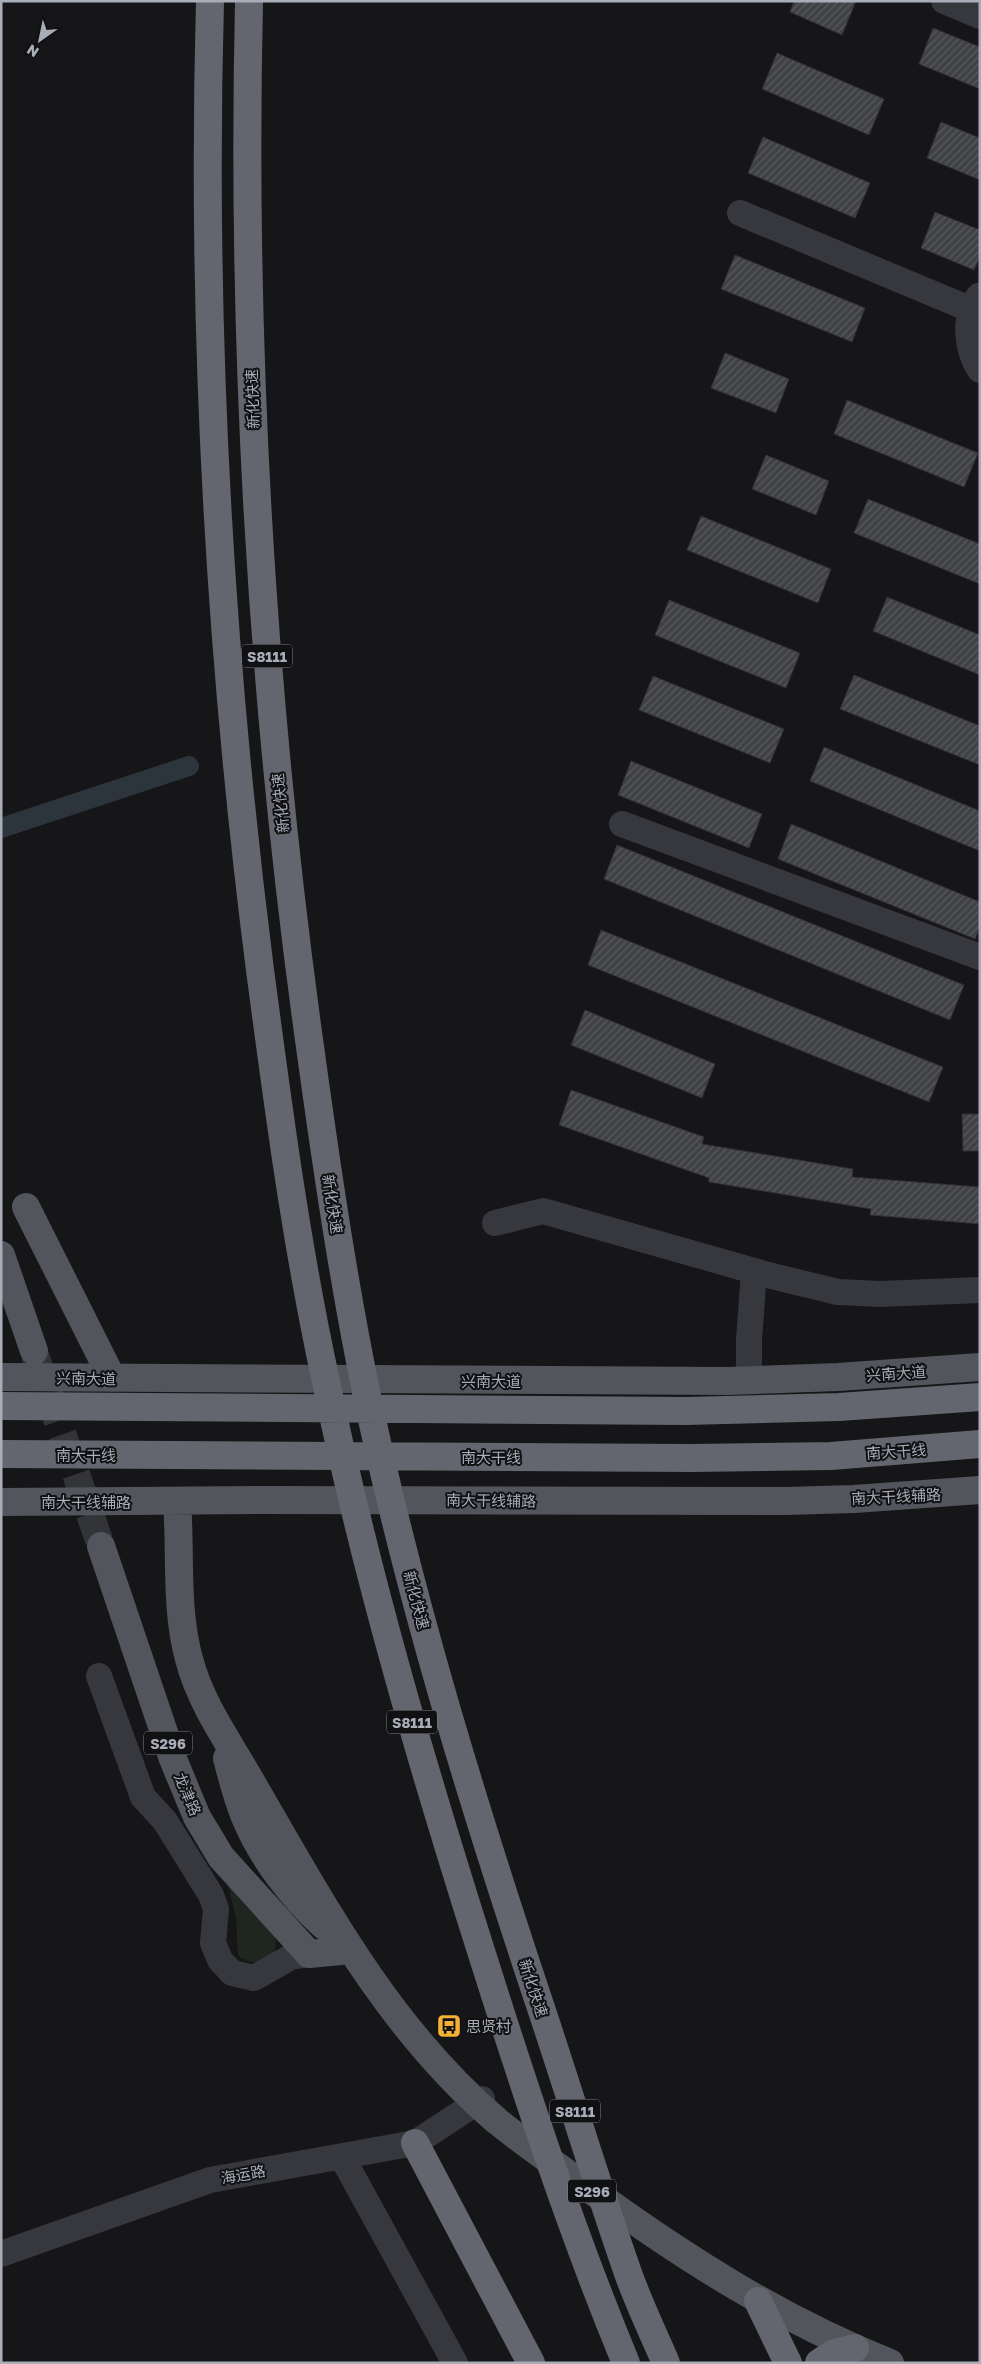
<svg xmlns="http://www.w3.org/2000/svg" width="981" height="2364" viewBox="0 0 981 2364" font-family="'Golos Text','Noto Sans SC',sans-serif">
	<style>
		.grass { fill: #1e261f }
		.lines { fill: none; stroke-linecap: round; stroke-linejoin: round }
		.canal { stroke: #2c353c; stroke-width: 20 }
		.building { fill: url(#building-hatch); stroke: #303034 }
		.major-tunnel { stroke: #333438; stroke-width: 28; stroke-dasharray: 28 14; stroke-linecap: butt }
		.minor { stroke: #37383d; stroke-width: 26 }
		.major { stroke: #53555c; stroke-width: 28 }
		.highway { stroke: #63666e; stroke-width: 28 }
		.labels { text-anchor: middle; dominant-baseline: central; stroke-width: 4; stroke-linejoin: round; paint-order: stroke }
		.shield { fill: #111113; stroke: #7b7e86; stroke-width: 1 }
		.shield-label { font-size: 14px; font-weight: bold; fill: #a8adb8 }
		.street-label { font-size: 15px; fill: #a8adb8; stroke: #111113 }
		.poi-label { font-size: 15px; fill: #a8adb8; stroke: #111113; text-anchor: start }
	</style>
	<defs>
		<pattern id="building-hatch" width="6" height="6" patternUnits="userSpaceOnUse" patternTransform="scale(1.25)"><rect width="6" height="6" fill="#404145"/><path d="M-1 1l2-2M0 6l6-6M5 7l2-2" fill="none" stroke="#595a5e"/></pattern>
	</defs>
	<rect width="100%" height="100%" fill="#161618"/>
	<path class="grass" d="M228 1885 251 1912 275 1934 276 1947 273 1957C259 1965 252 1964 238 1956L236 1918Z"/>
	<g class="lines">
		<path class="canal" d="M1 828 189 766"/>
	</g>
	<path class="building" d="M794 1H856L842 35 790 12Z
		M933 28 980 47V89L919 64Z
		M777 53 884 99 869 135 762 89Z
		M941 122 980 138V180L927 158Z
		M763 137 870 183 855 218 748 173Z
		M935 212 980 230V256L974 270 921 248Z
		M735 255 865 308 852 342 721 289Z
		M725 353 789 379 776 413 711 388Z
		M847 400 978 453 964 487 834 434Z
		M766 455 829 481 816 515 752 489Z
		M868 499 980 544V584L854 533Z
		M701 516 831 569 818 603 687 550Z
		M887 597 980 635V675L873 631Z
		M669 600 800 653 786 688 655 635Z
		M854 675 980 726V765L840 709Z
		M653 676 784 729 770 763 639 710Z
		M824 747 980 811V851L810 781Z
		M631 761 762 814 749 848 618 795Z
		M791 824 980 902V927L975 939 778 859Z
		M617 845 964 985 950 1020 604 879Z
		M601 930 943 1067 929 1102 588 965Z
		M585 1010 715 1064 702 1098 571 1045Z
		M571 1090 704 1137 702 1144 853 1169 852 1177 980 1187V1224L870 1215 871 1209 709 1182V1178L559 1125Z
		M962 1114H980V1151H963Z"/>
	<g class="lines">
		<path class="major-tunnel" d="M35 1355 101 1546"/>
		<path class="minor" d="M944 1 980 16
			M740 213 972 310
			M979 296C963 317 966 349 980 370
			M622 824 980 957
			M495 1223 543 1211 768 1275 838 1292 880 1294 980 1290
			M749 1381V1340L754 1271
			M99 1676 143 1797 165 1821 211 1895 216 1909 213 1943 220 1960 232 1973 254 1978 291 1957 309 1954
			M342 2157 455 2363
			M1 2254 210 2180 415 2143 482 2099"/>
		<path class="major" d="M26 1207 112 1378
			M1 1255 34 1351
			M1 1377 727 1381 838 1377 980 1367
			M177 1501C181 1554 175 1608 189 1659 201 1706 233 1748 256 1790 325 1909 390 2030 497 2121 529 2147 564 2171 598 2195 691 2262 783 2320 890 2363
			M1 1502 265 1500 785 1501 854 1499 980 1490
			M101 1546 173 1759 197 1817 221 1857 309 1954 351 1950
			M227 1758C232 1778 237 1798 245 1817 262 1858 292 1897 324 1926"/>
		<path class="highway" d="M210 1C201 324 219 649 260 970 278 1106 296 1243 325 1377 365 1571 421 1762 481 1951 525 2090 570 2228 626 2363
			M249 1C241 353 262 705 311 1054 327 1170 344 1286 368 1401 411 1603 472 1801 537 1996 568 2088 596 2182 628 2273 639 2304 653 2333 666 2363
			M1 1406 686 1411 839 1407 980 1397
			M1 1454 692 1458 831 1456 980 1444
			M415 2143 531 2363
			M758 2301 788 2363
			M819 2363 834 2353 855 2348"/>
	</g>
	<defs>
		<symbol id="bus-square" viewBox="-11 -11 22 22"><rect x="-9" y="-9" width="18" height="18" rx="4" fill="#f2b134" stroke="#111113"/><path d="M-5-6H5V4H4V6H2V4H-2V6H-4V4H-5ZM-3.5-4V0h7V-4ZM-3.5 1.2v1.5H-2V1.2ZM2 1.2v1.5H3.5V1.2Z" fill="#111"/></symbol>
	</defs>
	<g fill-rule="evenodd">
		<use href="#bus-square" x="435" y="2012" width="28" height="28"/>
	</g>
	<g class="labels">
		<g class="shield">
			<rect x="242" y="644.5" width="50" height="23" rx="4"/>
			<rect x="387" y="1710.5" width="50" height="23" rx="4"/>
			<rect x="144" y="1731.5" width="48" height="23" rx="4"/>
			<rect x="550" y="2099.5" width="50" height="23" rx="4"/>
			<rect x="568" y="2179.5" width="48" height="23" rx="4"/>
		</g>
		<g class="shield-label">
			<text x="267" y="656">S8111</text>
			<text x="412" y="1722">S8111</text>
			<text x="168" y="1743">S296</text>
			<text x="575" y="2111">S8111</text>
			<text x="592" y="2191">S296</text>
		</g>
		<g class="street-label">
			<text transform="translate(252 399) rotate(-92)">新化快速</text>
			<text transform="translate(280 803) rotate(-96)">新化快速</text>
			<text transform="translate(333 1204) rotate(81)">新化快速</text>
			<text transform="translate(896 1373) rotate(-4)">兴南大道</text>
			<text transform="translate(86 1378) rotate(1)">兴南大道</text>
			<text x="491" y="1381">兴南大道</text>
			<text transform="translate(896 1451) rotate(-4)">南大干线</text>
			<text x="86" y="1455">南大干线</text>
			<text x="491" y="1457">南大干线</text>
			<text transform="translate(896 1496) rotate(-3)">南大干线辅路</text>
			<text transform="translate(491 1500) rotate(1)">南大干线辅路</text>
			<text x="86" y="1502">南大干线辅路</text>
			<text transform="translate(417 1600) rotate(75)">新化快速</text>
			<text transform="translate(188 1794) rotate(67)">龙津路</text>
			<text transform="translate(534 1988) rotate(72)">新化快速</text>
			<text transform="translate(243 2174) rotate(-10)">海运路</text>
		</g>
		<g class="poi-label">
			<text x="466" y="2026">思贤村</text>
		</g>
	</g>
	<rect width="981" height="2364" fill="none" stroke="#a8adb8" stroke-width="5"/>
	<g transform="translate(40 40) rotate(213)" stroke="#111113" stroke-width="4" paint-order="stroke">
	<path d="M0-4L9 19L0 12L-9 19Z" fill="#a8adb8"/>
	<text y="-8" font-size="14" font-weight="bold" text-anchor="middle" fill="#a8adb8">N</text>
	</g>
</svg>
